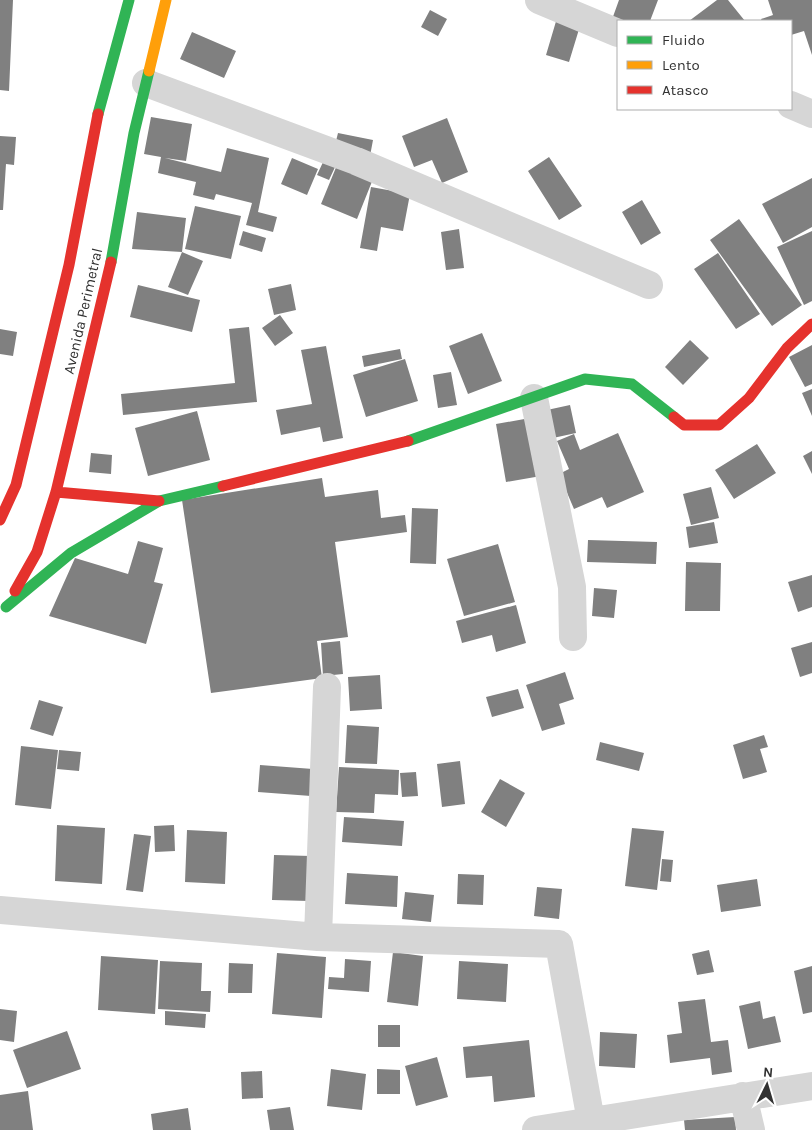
<svg xmlns="http://www.w3.org/2000/svg" width="812" height="1130" viewBox="0 0 812 1130" font-family="Karla,sans-serif">
	<style>
		.building { fill: #808080 }
		.lines { fill: none; stroke-linecap: round; stroke-linejoin: round }
		.street { stroke: #d6d6d6; stroke-width: 28 }
		.fast { stroke: #30b455; stroke-width: 11 }
		.slow { stroke: #ff9f0a; stroke-width: 11 }
		.jam { stroke: #e5322d; stroke-width: 11 }
		.labels { text-anchor: middle; dominant-baseline: central; stroke-width: 5; stroke-linejoin: round; paint-order: stroke }
		.street-label { font-size: 15px; fill: #323232; stroke: #fff }
	</style>
	<rect width="100%" height="100%" fill="#fff"/>
	<path class="building" d="M0 0H13L9 91 0 90Z
		M619 0H658L650 21H618L610 25Z
		M717 0H728L745 21H689Z
		M768 0H812V55L804 31 791 35V21H762L761 19 773 15Z
		M430 10 447 19 438 36 421 27Z
		M557 18 580 26 569 62 546 55Z
		M192 32 236 51 224 78 180 59Z
		M151 117 192 124 186 161 165 158 221 172 227 148 269 158 258 212 277 217 273 232 246 225 252 203 216 194 214 200 193 195 196 182 158 173 161 157 144 154Z
		M447 118 468 172 442 183 432 160 414 167 402 136Z
		M338 133 373 140 370 156 334 149Z
		M0 136 16 137 14 165 6 164 3 210H0Z
		M549 157 582 206 559 220 528 171Z
		M292 158 318 169 307 195 281 184Z
		M324 160 336 165 329 180 317 175Z
		M337 165 373 179 357 219 321 204Z
		M812 178V227L783 243 762 204Z
		M371 187 410 194 403 231 381 227 377 251 360 248Z
		M642 200 661 233 641 245 622 212Z
		M195 206 241 216 231 259 185 249Z
		M137 212 186 218 182 252 132 249Z
		M739 219 802 305 772 326 710 240Z
		M459 229 464 268 446 270 441 232Z
		M243 231 266 238 262 252 239 245Z
		M812 231V301L804 305 777 247Z
		M182 252 203 261 188 295 168 287Z
		M718 253 760 314 736 329 694 269Z
		M291 284 296 310 274 315 268 289Z
		M138 285 200 300 192 332 130 317Z
		M280 315 293 333 275 346 262 328Z
		M249 327 257 402 123 415 121 394 235 383 229 329Z
		M0 329 17 332 13 356 0 354Z
		M482 333 502 381 468 394 449 346Z
		M690 340 709 358 683 385 665 367Z
		M812 345V384L805 387 789 357Z
		M326 346 343 438 323 442 320 427 281 435 276 410 312 404 301 350Z
		M400 349 402 359 364 367 362 356Z
		M405 359 418 401 366 417 353 375Z
		M451 372 457 405 438 408 433 375Z
		M812 389V416L802 393Z
		M570 405 576 433 553 438 547 410Z
		M197 411 210 460 148 476 135 428Z
		M530 418 541 476 506 482 496 424Z
		M618 433 644 492 607 508 602 497 574 509 559 474 569 469 557 441 574 434 580 450Z
		M757 444 776 473 734 499 715 470Z
		M812 451V474L803 456Z
		M91 453 112 455 111 474 89 472Z
		M322 478 325 497 378 490 381 518 405 515 407 532 335 542 348 637 317 641 322 678 211 693 182 500Z
		M711 487 719 518 691 525 683 494Z
		M412 508 438 509 436 564 410 563Z
		M714 522 718 543 689 548 686 527Z
		M588 540 657 542 656 564 587 562Z
		M138 541 163 548 154 582 163 584 146 644 49 616 75 558 128 574Z
		M498 544 515 602 464 616 447 559Z
		M686 562 721 563 720 611H685Z
		M812 575V607L798 612 788 582Z
		M594 588 617 590 614 618 592 616Z
		M516 605 526 643 496 652 492 635 462 643 456 621Z
		M340 641 343 674 323 676 321 643Z
		M812 642V673L800 677 791 648Z
		M565 672 574 699 559 704 565 724 542 731 526 685Z
		M380 675 382 709 350 711 348 677Z
		M518 689 524 708 492 717 486 697Z
		M39 700 63 707 53 736 30 729Z
		M347 725 379 727 377 764 345 763Z
		M764 735 768 747 760 749 767 772 743 779 733 745Z
		M600 742 644 753 639 771 596 760Z
		M21 746 58 750 51 809 15 805Z
		M59 750 81 752 79 771 57 769Z
		M460 761 465 804 442 807 437 764Z
		M260 765 313 769 311 796 258 792Z
		M339 767 399 770 398 795 375 794 374 813 336 812Z
		M416 772 418 796 402 797 400 773Z
		M500 779 525 793 506 827 481 812Z
		M344 817 404 821 402 846 342 842Z
		M57 825 105 828 102 884 55 881Z
		M174 825 175 851 155 852 154 826Z
		M632 828 664 831 657 890 625 886Z
		M187 830 227 832 225 884 185 882Z
		M134 834 151 836 143 892 126 890Z
		M274 855 311 856 309 901 272 900Z
		M662 859 673 860 671 882 660 881Z
		M347 873 398 876 397 907 345 904Z
		M458 874 484 875 483 905 457 904Z
		M757 879 761 906 721 912 717 885Z
		M537 887 562 889 559 919 534 916Z
		M405 892 434 895 431 922 402 919Z
		M709 950 714 972 697 975 692 954Z
		M393 952 423 956 418 1006 387 1002Z
		M277 953 326 957 322 1018 272 1014Z
		M101 956 158 960 155 1014 98 1010Z
		M345 959 371 961 369 992 328 989 329 977 344 978Z
		M160 961 202 963 201 991H211L210 1012 158 1009Z
		M459 961 508 964 506 1002 457 999Z
		M229 963 253 964 252 993H228Z
		M812 966V1012L803 1014 794 971Z
		M705 999 711 1042 728 1040 732 1072 712 1075 710 1058 670 1063 667 1035 682 1033 678 1002Z
		M760 1001 763 1019 775 1016 781 1042 748 1049 739 1006Z
		M0 1009 17 1011 14 1042 0 1040Z
		M165 1011 206 1014 205 1028 165 1025Z
		M378 1025H400V1047H378Z
		M67 1031 81 1069 27 1088 13 1050Z
		M600 1032 637 1034 635 1068 599 1066Z
		M529 1040 535 1097 494 1102 492 1076 466 1078 463 1047Z
		M437 1057 448 1097 416 1106 405 1066Z
		M331 1069 366 1074 362 1110 327 1106Z
		M377 1069 400 1070V1094H377Z
		M262 1071 263 1098 242 1099 241 1072Z
		M28 1091 33 1130H0V1095Z
		M290 1107 294 1130H270L267 1110Z
		M188 1108 191 1130H153L151 1114Z
		M735 1117 736 1130H685L684 1120Z"/>
	<g class="lines">
		<path class="street" d="M539 0 618 33
			M146 83 356 161 649 285
			M791 105 812 114
			M534 398 572 587 573 637
			M0 910 318 937 559 944 591 1121
			M318 937 327 687
			M743 1096 751 1130
			M536 1130 812 1086"/>
		<path class="fast" d="M98 114 129 0
			M111 262 134 133 149 71
			M408 441 585 379 632 384 674 417
			M6 607 71 553 159 501 223 486"/>
		<path class="slow" d="M149 71 166 0"/>
		<path class="jam" d="M674 417 684 425H719L749 398 787 348 812 324
			M223 486 408 441
			M56 492 159 501
			M0 520 16 485 69 265 98 114
			M15 591 37 552 56 492 111 262"/>
	</g>
	<g class="labels">
		<g class="street-label">
			<text transform="translate(83 311) rotate(-77)">Avenida Perimetral</text>
		</g>
	</g>
	<rect x="617" y="20" width="175" height="90" fill="#ffffff" stroke="#adadad"/>
	<rect x="627" y="36" width="25" height="8" fill="#30b455" stroke="#adadad"/>
	<text x="662" y="45" font-size="15" fill="#323232">Fluido</text>
	<rect x="627" y="61" width="25" height="8" fill="#ff9f0a" stroke="#adadad"/>
	<text x="662" y="70" font-size="15" fill="#323232">Lento</text>
	<rect x="627" y="86" width="25" height="8" fill="#e5322d" stroke="#adadad"/>
	<text x="662" y="95" font-size="15" fill="#323232">Atasco</text>
	<g transform="translate(767 1085) rotate(5)" stroke="#ffffff" stroke-width="4" paint-order="stroke">
	<path d="M0-4L9 19L0 12L-9 19Z" fill="#323232"/>
	<text y="-8" font-size="14" font-weight="bold" text-anchor="middle" fill="#323232">N</text>
	</g>
</svg>
